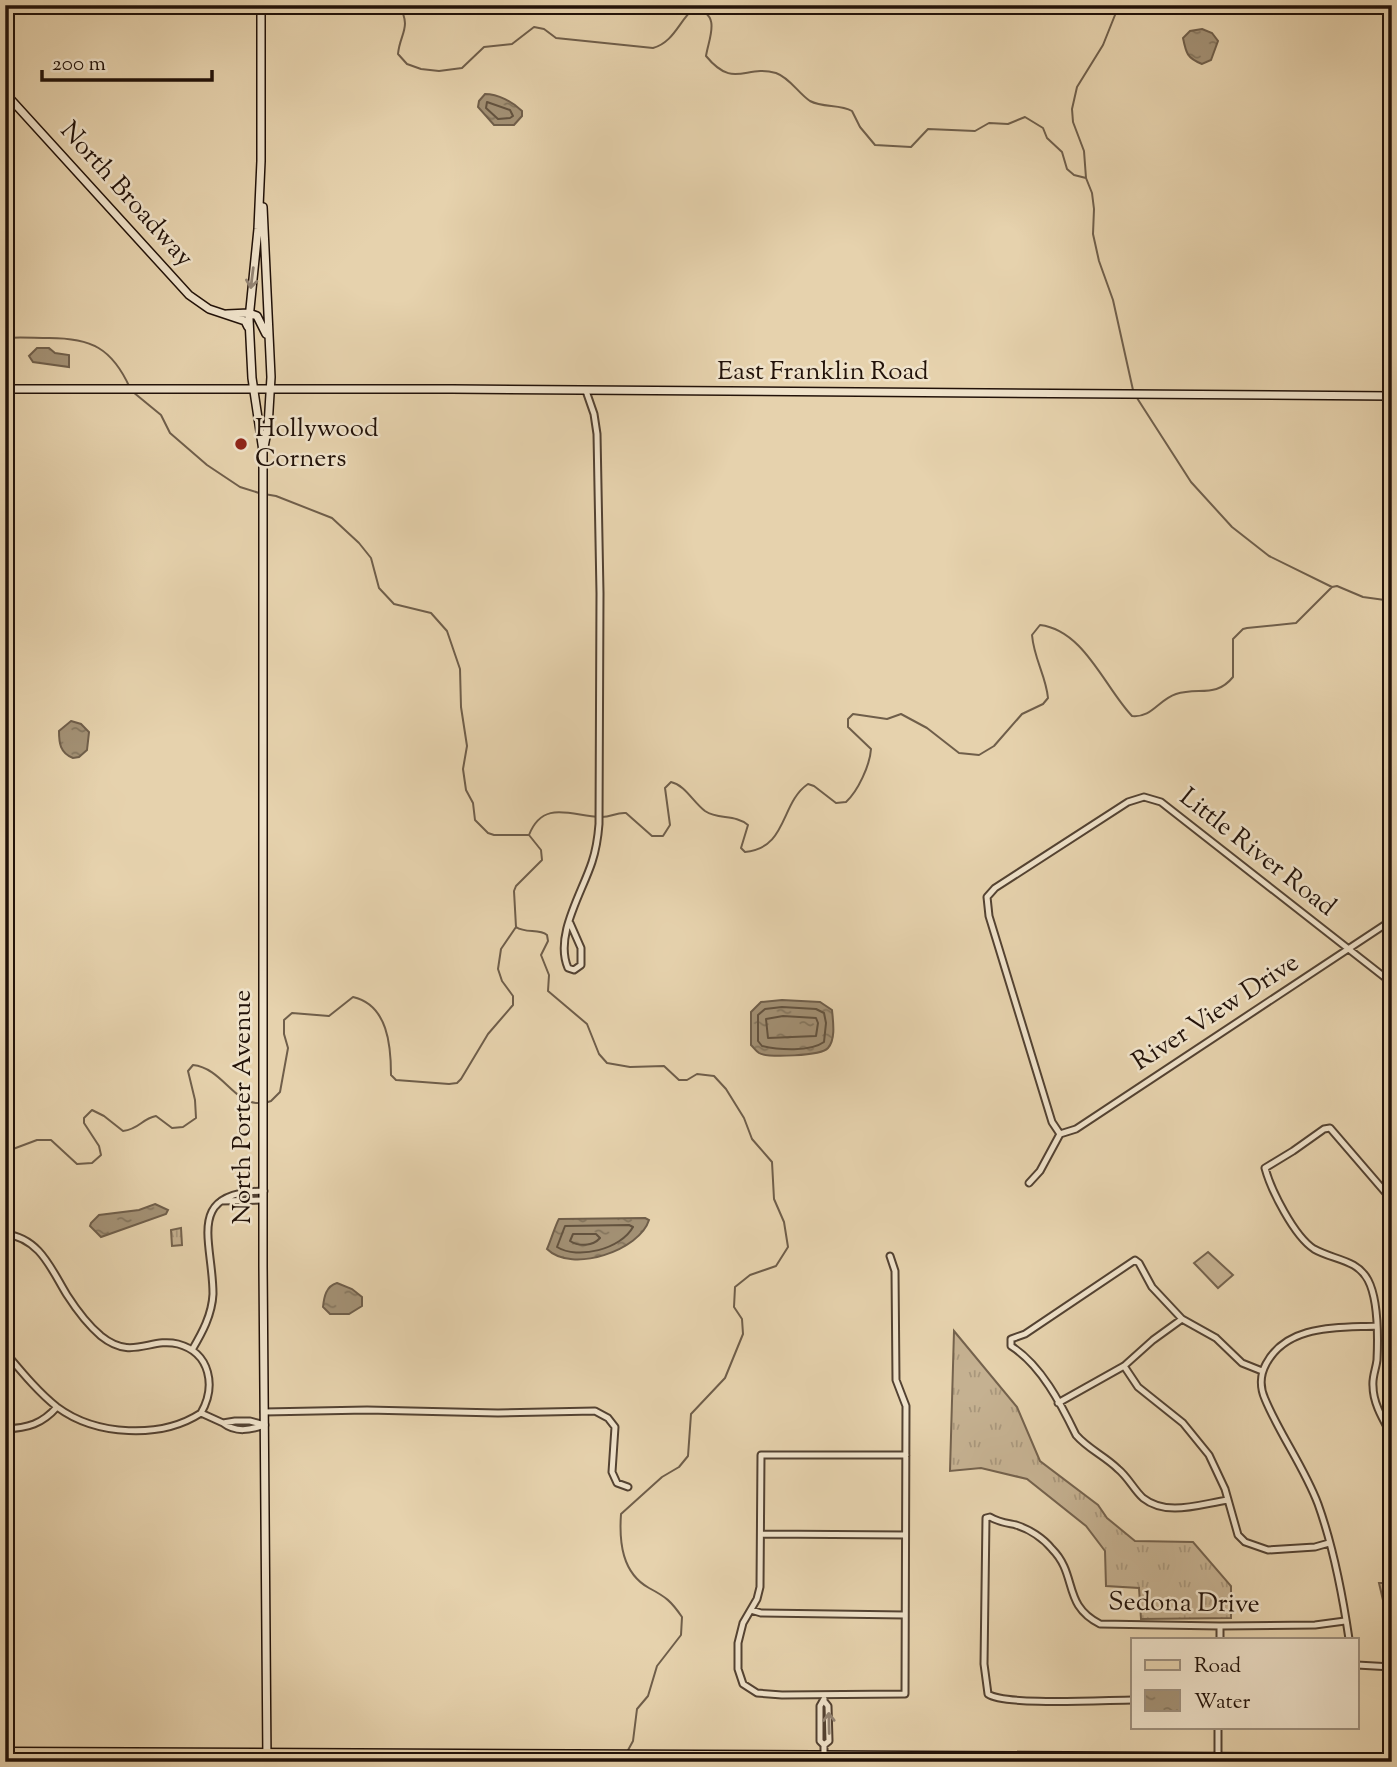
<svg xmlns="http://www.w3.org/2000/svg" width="1397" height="1767" viewBox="0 0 1397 1767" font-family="'Sorts Mill Goudy',serif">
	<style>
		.grass { fill: url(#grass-tufts); stroke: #74624d; stroke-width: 2 }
		.forest { fill: url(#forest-firs); stroke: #74624d; stroke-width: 2 }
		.pitch { fill: #c5b191; stroke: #74624d; stroke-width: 2 }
		.water { fill: url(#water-ripples); stroke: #6f5e4a; stroke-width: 2 }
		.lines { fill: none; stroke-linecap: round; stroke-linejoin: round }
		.shore { stroke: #62523f; stroke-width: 2 }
		.stream { stroke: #6f5e4a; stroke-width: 2 }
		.street-casing { stroke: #534232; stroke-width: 9 }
		.secondary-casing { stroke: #221209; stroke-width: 10 }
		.primary-casing { stroke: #221209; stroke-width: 11 }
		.street { stroke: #efe2ca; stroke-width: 5 }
		.secondary { stroke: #efe2ca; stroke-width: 7 }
		.primary { stroke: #e6d2ad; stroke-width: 8 }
		.oneway { stroke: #938473 }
		.poi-dot { fill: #8f2418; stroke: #efe2ca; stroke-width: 2.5 }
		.labels { text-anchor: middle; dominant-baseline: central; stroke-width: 5; stroke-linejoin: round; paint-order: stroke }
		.street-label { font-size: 26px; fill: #221209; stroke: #efe2ca }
		.poi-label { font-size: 26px; fill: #221209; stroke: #efe2ca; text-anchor: start }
	</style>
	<defs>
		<pattern id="grass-tufts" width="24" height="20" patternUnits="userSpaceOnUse" patternTransform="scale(1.75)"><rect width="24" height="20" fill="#c5b191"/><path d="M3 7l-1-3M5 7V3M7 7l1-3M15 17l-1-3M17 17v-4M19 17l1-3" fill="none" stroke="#a9977c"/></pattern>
		<pattern id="forest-firs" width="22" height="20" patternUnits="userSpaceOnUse" patternTransform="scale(1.75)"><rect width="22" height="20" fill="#c5b191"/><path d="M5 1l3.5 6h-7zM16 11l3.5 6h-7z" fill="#a9977c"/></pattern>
		<pattern id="water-ripples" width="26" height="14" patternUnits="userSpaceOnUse" patternTransform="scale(1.75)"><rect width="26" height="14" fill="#a39175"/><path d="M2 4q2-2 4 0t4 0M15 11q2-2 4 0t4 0" fill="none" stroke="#84755e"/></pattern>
	</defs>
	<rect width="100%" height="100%" fill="#e6d2ad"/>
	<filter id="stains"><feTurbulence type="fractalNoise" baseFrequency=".00286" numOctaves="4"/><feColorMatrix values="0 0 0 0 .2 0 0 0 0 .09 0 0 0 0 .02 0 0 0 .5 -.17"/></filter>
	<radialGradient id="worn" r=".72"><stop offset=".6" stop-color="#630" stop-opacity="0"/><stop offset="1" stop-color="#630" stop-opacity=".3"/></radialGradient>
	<path class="grass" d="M181 1228 182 1245 172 1246 171 1230Z
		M954 1331 1017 1407 1040 1461 1098 1505 1107 1518 1135 1541 1193 1542 1231 1586V1618L1141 1619 1139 1588 1106 1586 1105 1551 1086 1526 1027 1479 981 1468 950 1471Z"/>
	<path class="forest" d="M1379 1583H1392V1639Z"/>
	<path class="pitch" d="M1208 1252 1233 1275 1218 1288 1194 1263Z"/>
	<path class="water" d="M1202 29 1212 33 1218 41 1211 60 1202 64C1187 58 1186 53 1183 38L1190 31Z
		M485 94C498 94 513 102 522 111V116L514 125H494L478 107 479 101Z
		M37 348H49L55 353 69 355V367L33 362 29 356Z
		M71 721 81 724 89 732 87 750 79 757 73 758C60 753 59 743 59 731Z
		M782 1000 820 1002 832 1010C833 1021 836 1039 828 1048 821 1056 768 1058 759 1053 756 1051 754 1048 751 1045V1012L761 1002Z
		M155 1204 168 1210 166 1214 101 1237 90 1226 91 1223 99 1215 139 1210Z
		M645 1218 649 1220C640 1250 572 1274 547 1249 549 1245 557 1221 559 1219Z
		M337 1283 352 1289 362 1297V1306L349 1314H330L323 1307C324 1297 326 1286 337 1283Z"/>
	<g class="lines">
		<path class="shore" d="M487 102 510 110 513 116 510 118 498 119 486 108Z
			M782 1007 816 1009 824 1013 826 1023 824 1042C810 1052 779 1050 762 1046L758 1041V1015L765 1009Z
			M783 1016 816 1018 818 1023 816 1036 768 1038 766 1019Z
			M629 1225 633 1227C621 1249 578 1260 557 1247L565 1226Z
			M573 1234H596L600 1238C593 1246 579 1247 570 1241Z"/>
		<path class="stream" d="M399 5C412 28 400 33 398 54L407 64 421 69 439 71 462 68 484 47 512 44 534 27 544 29 556 38 653 48C674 42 679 21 694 8 722 14 709 37 706 56 734 90 745 64 776 73 790 78 798 93 810 101 823 108 840 104 852 111L860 127 875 145 911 147 928 129 975 131 989 123 1008 124 1025 117 1043 128 1047 138 1062 152 1067 169 1074 175 1086 178
			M1119 5 1103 45 1077 87 1072 109 1073 122 1084 151 1086 178 1092 193 1094 209 1093 234 1099 261 1113 300 1133 390
			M5 338C20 337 34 338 49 338 91 338 112 348 130 388
			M133 392 161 415 170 433 207 465 240 487 259 493
			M1137 398 1191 482 1232 527 1269 556 1332 587 1337 586 1363 597 1392 601
			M264 494 276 496 332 518 359 543 371 558 379 588 394 604 431 613 447 631 460 669 461 707 467 746 463 769 466 790 473 803 475 820 488 833 494 835H528
			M529 835C543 799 572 816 600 817 610 818 616 812 626 813L652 836H663L670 825 665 788 671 782C685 785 693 802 705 811 718 820 735 814 748 825L741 848 745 852C788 848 780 803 808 784L814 786 836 803 846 802C858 791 870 765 871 749L848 727V719L853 714 887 719 901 714 927 728 959 753 979 755 994 746 1022 714 1043 704 1048 698C1046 676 1034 659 1032 635L1040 625C1084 630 1105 688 1132 716 1152 718 1158 700 1176 694 1199 687 1216 698 1233 677V639L1243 629 1247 628 1296 623 1332 587
			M516 927C526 934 539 928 547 935L548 941 541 955 549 975 548 991 587 1024 599 1054 607 1063 630 1067 664 1066 679 1080H687L697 1074 714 1076 726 1089 744 1118 752 1139 772 1162 774 1199 784 1222 788 1247 776 1266 750 1275 735 1287 734 1307 742 1319 743 1334 725 1378 691 1414 688 1456 679 1467 662 1477 621 1514C619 1542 622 1573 649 1588 666 1597 671 1601 682 1617L681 1635 657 1666 648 1696 637 1709 633 1741 627 1752
			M5 1076 14 1084V1089L5 1099
			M265 1103 271 1101 280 1092 288 1048 284 1034V1020L292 1013 329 1016 353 997C388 1005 391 1046 391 1075L396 1080 449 1084 457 1083 461 1079 488 1034 513 1005V996L502 981 498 969 501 949 516 927 514 891 516 886 542 860 541 850 529 835
			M5 1152 37 1140H51L77 1164 92 1163 101 1155 99 1146 84 1123V1118L92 1110 104 1116 123 1131C140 1129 141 1119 156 1116L172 1128 183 1127 196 1118 195 1100 188 1071 193 1065C222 1068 234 1104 259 1103"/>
		<defs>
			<path id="street" d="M570 923 581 948V965L574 970 568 968C554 936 582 893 592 862 596 850 598 837 599 824L600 593 597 434 594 414 586 391
				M1060 1134 1052 1122 989 916 987 897 995 888 1128 802 1144 797 1161 802 1392 983
				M1060 1134 1076 1129 1392 920
				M1029 1183 1040 1171 1060 1134
				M1392 1200 1330 1128 1324 1129 1293 1151 1265 1168C1271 1190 1294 1236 1314 1249 1333 1260 1357 1259 1368 1280 1378 1299 1378 1338 1377 1360 1376 1369 1372 1377 1373 1386 1373 1404 1384 1421 1392 1436
				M221 1201 263 1200
				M5 1234C40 1238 51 1269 67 1295 76 1309 88 1325 101 1336 132 1361 150 1337 178 1344 211 1353 216 1387 201 1413L223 1423
				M890 1256 895 1271 896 1380 906 1406 905 1694 782 1695 757 1693 743 1684 738 1669V1643L743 1623 757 1599 760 1587 761 1455H906
				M192 1350C202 1333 212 1315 213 1294 213 1241 184 1192 264 1191
				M5 1352C21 1371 38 1392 57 1407 96 1436 161 1439 201 1413
				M1124 1366 1138 1387 1183 1423 1209 1455 1225 1489 1238 1535 1245 1542 1268 1550 1315 1547 1329 1543
				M1058 1403 1124 1366 1153 1340 1182 1319
				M264 1412 367 1410 498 1413 595 1411 608 1418 615 1427 612 1472 617 1483 628 1487
				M235 1421H250L265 1425C250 1430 236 1433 223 1423Z
				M5 1429C28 1428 42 1424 57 1407
				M1228 1500C1200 1504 1167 1517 1143 1498 1134 1490 1128 1477 1118 1469 1105 1456 1088 1449 1076 1435 1061 1404 1041 1365 1011 1346V1339L1025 1334 1135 1260 1139 1263 1152 1287 1182 1319 1216 1338 1242 1363 1262 1371
				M761 1534 905 1535
				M751 1610 761 1613 904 1615
				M1220 1639V1626
				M1349 1639C1343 1598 1332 1543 1318 1504 1304 1467 1280 1435 1265 1399 1260 1388 1260 1375 1266 1364 1287 1324 1337 1328 1376 1326
				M1357 1665 1392 1667
				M824 1699 820 1706V1741L824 1745
				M1133 1700C1106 1700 1005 1706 988 1694L984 1664 986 1518 990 1517C998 1522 1007 1523 1016 1525 1029 1529 1043 1538 1052 1549 1078 1575 1062 1605 1100 1624L1220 1626 1315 1625 1345 1621
				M824 1701 828 1706 829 1741 824 1745V1756
				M1218 1762V1727"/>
			<path id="secondary" d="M261 5V161L258 229 249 319 252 378 263 451V1266L267 1762
				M5 93 189 295 209 309 245 321 248 327
				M263 207 271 377 268 427 264 447
				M227 314 249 313 257 316 266 334
				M5 389H452L1392 396"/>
			<path id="primary" d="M5 1752 1392 1758"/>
		</defs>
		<use href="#street" class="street-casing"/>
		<use href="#secondary" class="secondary-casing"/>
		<use href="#primary" class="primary-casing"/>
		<use href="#street" class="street"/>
		<use href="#secondary" class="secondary"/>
		<use href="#primary" class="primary"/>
	</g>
	<defs><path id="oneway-shaft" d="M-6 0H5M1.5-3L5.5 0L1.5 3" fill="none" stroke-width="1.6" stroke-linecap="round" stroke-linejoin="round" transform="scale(1.75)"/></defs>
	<g class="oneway">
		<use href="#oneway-shaft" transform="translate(252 278) rotate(97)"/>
		<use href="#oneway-shaft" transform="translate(829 1723) rotate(-91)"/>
	</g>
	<circle class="poi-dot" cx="241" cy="444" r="7"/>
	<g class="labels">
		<g class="street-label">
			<text transform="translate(126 195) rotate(48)">North Broadway</text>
			<text x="823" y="372">East Franklin Road</text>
			<text transform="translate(1257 853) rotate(38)">Little River Road</text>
			<text transform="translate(1216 1013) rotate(-33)">River View Drive</text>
			<text transform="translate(243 1107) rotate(-90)">North Porter Avenue</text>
			<text transform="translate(1184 1604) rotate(1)">Sedona Drive</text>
		</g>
		<g class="poi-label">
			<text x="255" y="429">Hollywood<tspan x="255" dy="30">Corners</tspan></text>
		</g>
	</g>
	<rect width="1397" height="1767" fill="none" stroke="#e6d2ad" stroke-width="28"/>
	<rect x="7" y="7" width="1383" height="1753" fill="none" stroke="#221209" stroke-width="3.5"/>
	<rect x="14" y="14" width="1369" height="1739" fill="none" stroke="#221209" stroke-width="2"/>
	<rect x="1131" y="1638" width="228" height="91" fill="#efe2ca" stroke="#9d8f7d" stroke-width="2"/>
	<rect x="1145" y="1660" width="35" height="10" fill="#e6d2ad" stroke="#9d8f7d" stroke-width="2"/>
	<text x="1194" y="1672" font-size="21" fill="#221209">Road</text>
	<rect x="1145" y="1690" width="35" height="21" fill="url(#water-ripples)" stroke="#9d8f7d" stroke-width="2"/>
	<text x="1194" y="1708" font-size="21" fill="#221209">Water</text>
	<path d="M42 70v10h170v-10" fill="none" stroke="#221209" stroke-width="3.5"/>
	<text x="52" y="70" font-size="21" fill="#221209" stroke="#efe2ca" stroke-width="5" paint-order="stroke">200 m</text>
	<rect width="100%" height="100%" filter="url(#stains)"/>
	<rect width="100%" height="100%" fill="url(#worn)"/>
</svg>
